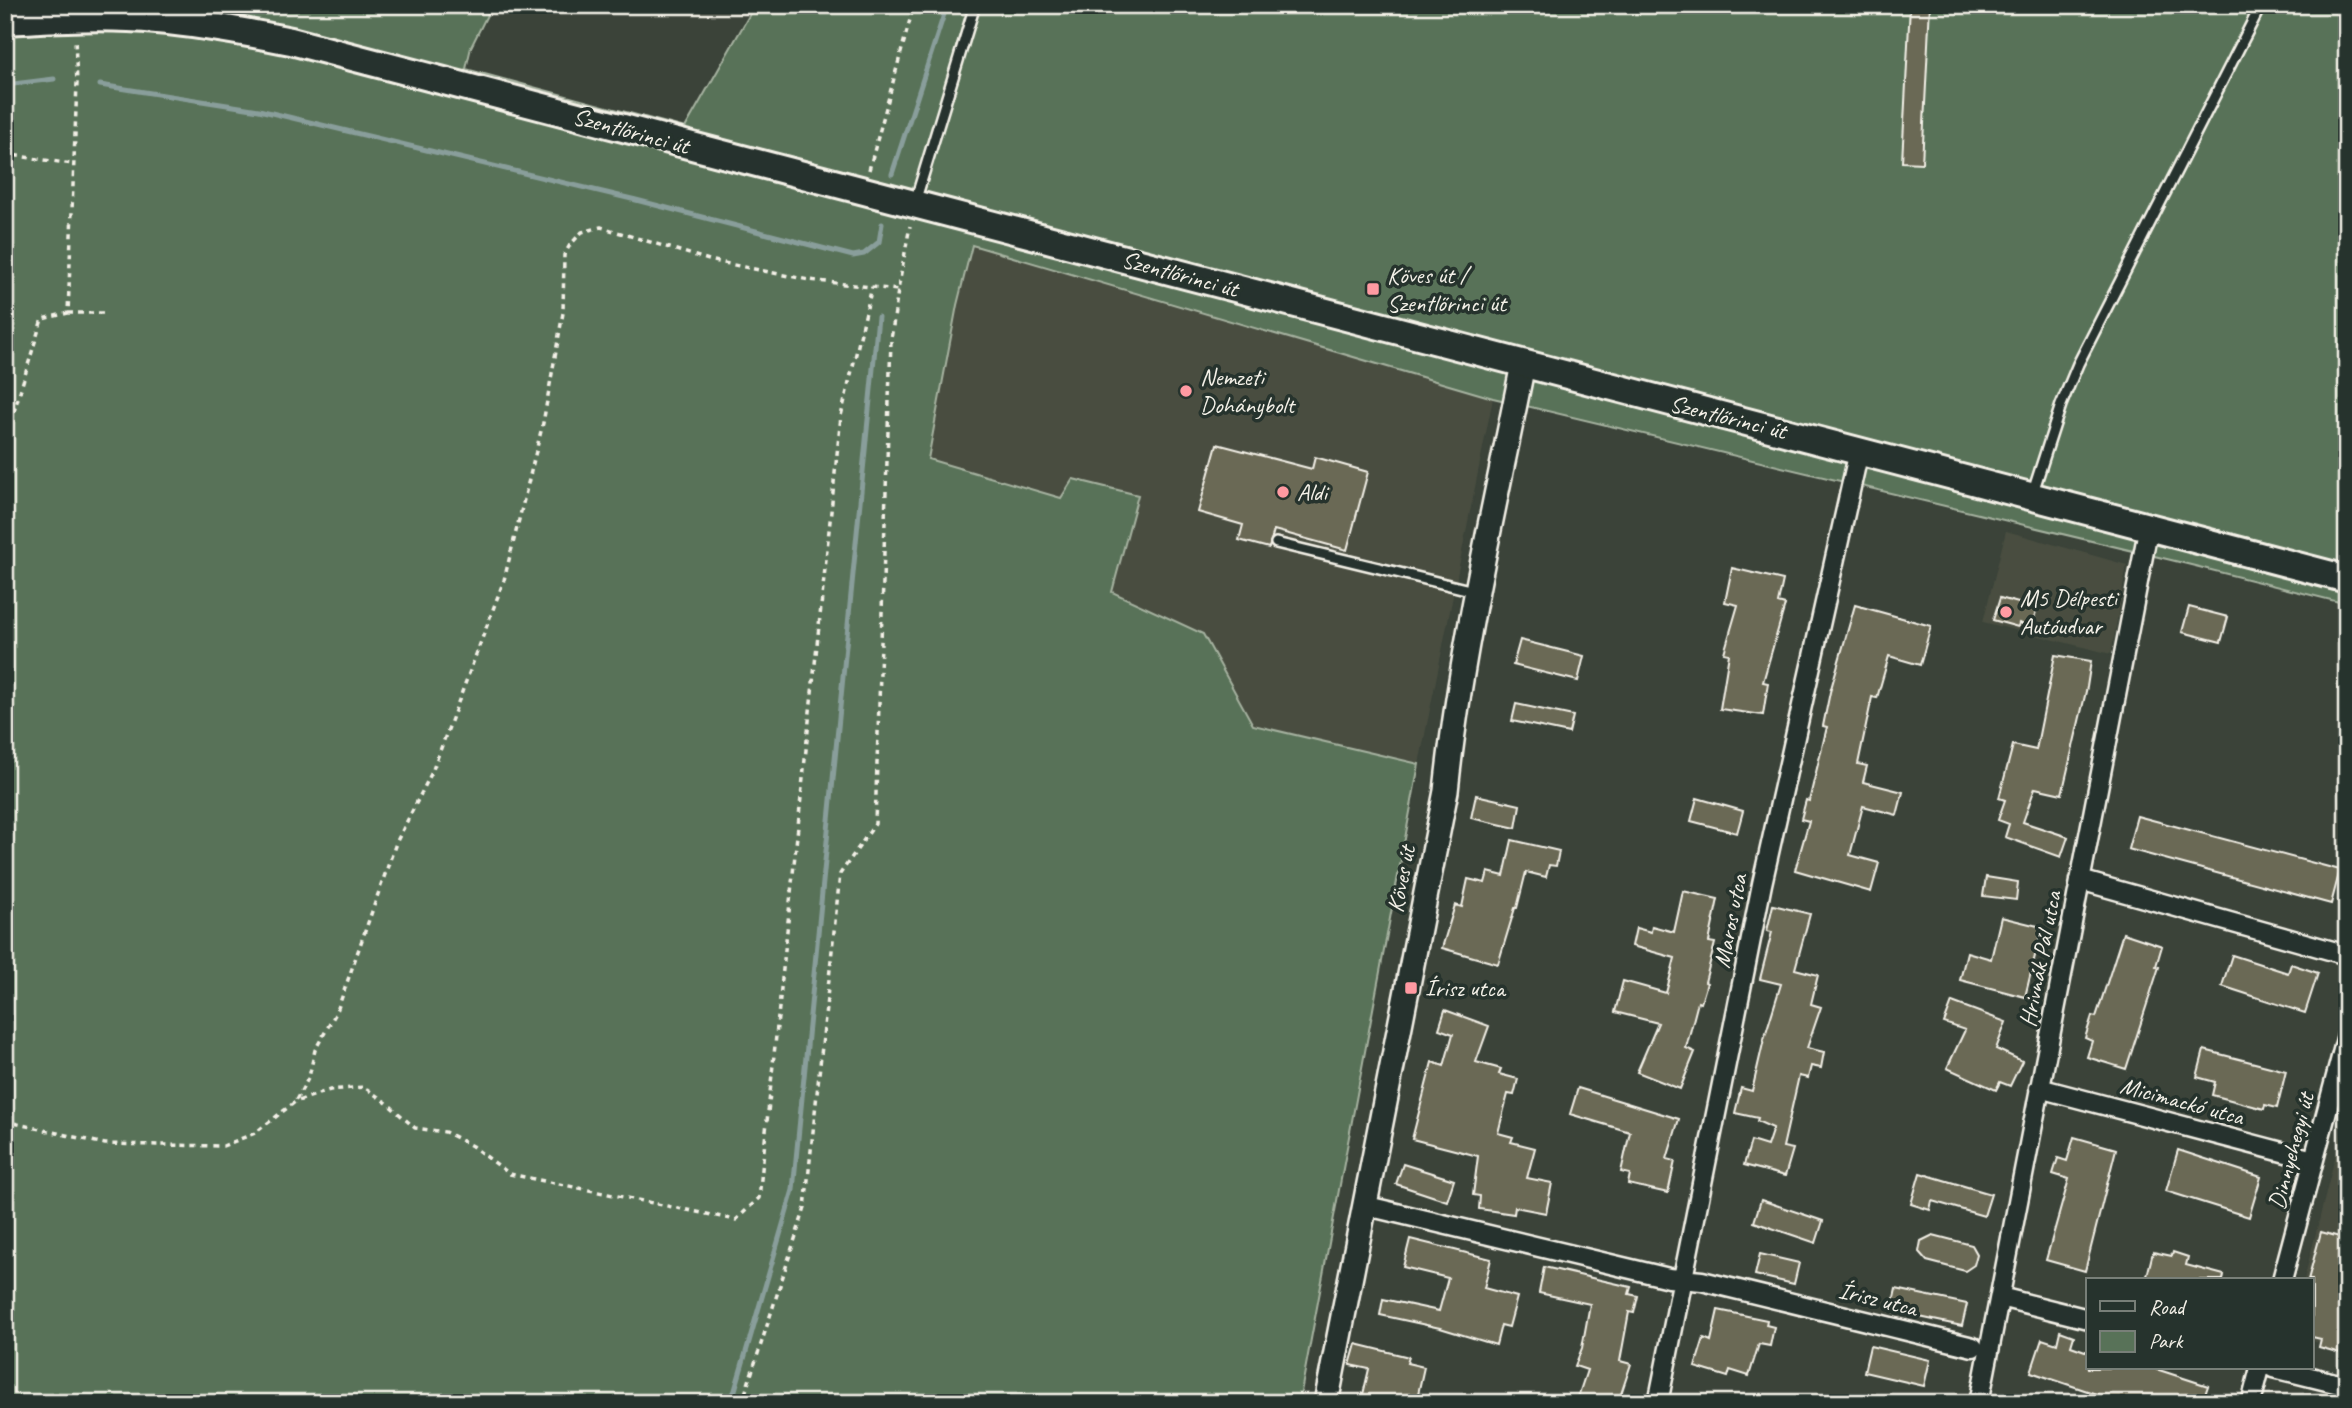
<svg xmlns="http://www.w3.org/2000/svg" width="2352" height="1408" viewBox="0 0 2352 1408" font-family="Caveat,sans-serif">
	<style>
		.built { fill: #494e41 }
		.green { fill: #587258; stroke: #a6b2a0; stroke-width: 2 }
		.lines { fill: none; stroke-linecap: round; stroke-linejoin: round }
		.stream { stroke: #899e9b; stroke-width: 5 }
		.building { fill: #6b6955; stroke: #f4f1e8; stroke-width: 2 }
		.service-casing { stroke: #f4f1e8; stroke-width: 14 }
		.minor-casing { stroke: #f4f1e8; stroke-width: 23 }
		.tertiary-casing { stroke: #f4f1e8; stroke-width: 28 }
		.secondary-casing { stroke: #f4f1e8; stroke-width: 32 }
		.path { stroke: #f4f1e8; stroke-width: 3.5; stroke-dasharray: 5 5; stroke-linecap: butt }
		.service { stroke: #26332d; stroke-width: 9 }
		.minor { stroke: #26332d; stroke-width: 18 }
		.tertiary { stroke: #26332d; stroke-width: 23 }
		.secondary { stroke: #26332d; stroke-width: 26 }
		.poi-dot { fill: #ff9aa2; stroke: #26332d; stroke-width: 2.5 }
		.labels { text-anchor: middle; dominant-baseline: central; stroke-width: 7; stroke-linejoin: round; paint-order: stroke }
		.street-label { font-size: 24px; fill: #f4f1e8; stroke: #26332d }
		.poi-label { font-size: 24px; fill: #f4f1e8; stroke: #26332d; text-anchor: start }
	</style>
	<rect width="100%" height="100%" fill="#3b4339"/>
	<filter id="ink" filterUnits="userSpaceOnUse"><feTurbulence type="fractalNoise" baseFrequency=".0143" numOctaves="2"/><feDisplacementMap in="SourceGraphic" scale="14" xChannelSelector="R" yChannelSelector="G"/><feConvolveMatrix kernelMatrix="1 2 1 2 8 2 1 2 1" color-interpolation-filters="sRGB"/></filter>
	<g filter="url(#ink)">
		<path class="built" d="M972 245 1493 398 1419 764 1253 725 1203 634 1112 592 1138 495 1061 498 928 459 957 305Z
			M2006 531 2127 565 2111 654 1983 622Z
			M2347 1110V1350L2312 1341V1280H2304Z"/>
		<path class="green" d="M5 5H492L471 47 466 69 685 128 755 5H2347V604L2171 560 1493 398 972 245 957 305 928 459 1061 498 1073 479 1138 495 1112 592 1203 634 1253 725 1419 764 1299 1403H5Z"/>
		<g class="lines">
			<path class="stream" d="M5 85 54 79
				M100 85 259 110 636 200 853 256 864 254 879 242 882 224
				M892 174 947 5
				M729 1403 735 1390 793 1190 878 317"/>
		</g>
		<path class="building" d="M1910 5H1930L1922 163 1902 162Z
			M1217 444 1312 469 1315 457 1368 472 1347 550 1274 530 1269 548 1239 540 1243 525 1198 512Z
			M1732 568 1783 580 1778 603 1785 605 1763 682 1768 683 1763 715 1720 709 1729 654 1724 653 1738 605 1725 602Z
			M2000 598 2022 604 2023 599 2038 603 2032 627 2019 623 2018 627 1993 620Z
			M1855 605 1931 626 1920 665 1889 656 1877 698 1872 697 1858 764 1867 766 1863 782 1903 792 1897 815 1863 806 1850 855 1879 863 1871 892 1795 870 1809 821 1801 819 1806 800 1809 801 1827 727 1823 726 1830 692Z
			M2189 607 2228 617 2221 642 2182 632Z
			M1520 640 1584 656 1578 681 1513 665Z
			M2055 655 2091 661 2087 687 2062 794 2035 788 2023 822 2068 837 2061 857 2005 837 2009 824 1998 820 2005 800 1999 798 2013 745 2036 750Z
			M1516 704 1573 716 1569 733 1512 721Z
			M1476 795 1520 805 1516 828 1471 818Z
			M1697 798 1743 811 1737 833 1691 821Z
			M2137 816 2340 870 2331 904 2128 849Z
			M1512 840 1559 851 1556 866 1549 865 1546 877 1526 872 1517 908H1515L1498 964 1442 948 1455 905 1462 907 1468 879 1485 883 1488 872 1504 876Z
			M1986 877 2018 882 2016 900 1983 896Z
			M1683 891 1718 899 1709 942 1715 943 1705 982 1707 983 1701 1003 1698 1002 1686 1048 1695 1052 1680 1089 1637 1072 1658 1023 1615 1012 1623 981 1666 993 1675 958 1632 946 1636 928 1651 932 1652 926 1674 932Z
			M1773 905 1810 914 1795 969 1818 975 1811 1004 1821 1007 1807 1048 1824 1052 1821 1068 1811 1066 1808 1078 1799 1076 1783 1147 1793 1149 1785 1176 1744 1165 1751 1141 1767 1146 1773 1128 1757 1121 1758 1118 1735 1113 1741 1088 1752 1091 1764 1039 1781 984 1760 979 1772 932 1767 931Z
			M2001 917 2042 927 2025 997 1960 980 1967 952 1991 959Z
			M2123 933 2162 946 2156 966 2159 967 2126 1069 2087 1057 2092 1041 2085 1038 2092 1016 2096 1017Z
			M2232 955 2288 973 2291 964 2318 973 2305 1013 2222 986Z
			M1952 1002 2006 1022 1996 1049 2022 1061 2010 1086 2000 1082 1996 1090 1947 1068 1965 1030 1944 1023Z
			M1445 1010 1489 1026 1476 1062 1501 1069 1499 1074 1518 1079 1514 1095 1508 1094 1498 1133 1513 1137 1511 1142 1535 1148 1527 1178 1552 1183 1546 1213 1515 1207 1514 1214 1479 1209 1480 1196 1473 1195 1478 1156 1412 1139 1432 1062 1444 1066 1453 1034 1439 1029Z
			M2204 1050 2286 1071 2277 1108 2265 1105 2264 1109 2212 1095 2215 1082 2197 1077Z
			M1578 1088 1679 1119 1667 1159 1675 1161 1668 1193 1628 1184 1630 1174 1621 1172 1630 1132 1570 1114Z
			M2074 1137 2116 1149 2085 1271 2046 1260 2069 1179 2053 1174 2058 1158 2067 1161Z
			M2178 1150 2261 1177 2249 1217 2166 1191Z
			M1403 1164 1454 1180 1447 1201 1396 1184Z
			M1920 1173 1991 1194 1984 1216 1932 1201 1930 1210 1911 1204Z
			M1761 1200 1823 1221 1816 1243 1754 1222Z
			M2321 1232 2347 1239V1355L2319 1347 2321 1339 2312 1337V1280H2308Z
			M1933 1235 1972 1245 1977 1254 1974 1265 1965 1271 1927 1261 1919 1252 1921 1241Z
			M1410 1239 1491 1259 1484 1288 1517 1297 1509 1327 1501 1325 1496 1345 1440 1328 1380 1315 1383 1299 1439 1311 1448 1278 1403 1267Z
			M2153 1252 2172 1256 2173 1252 2188 1257 2186 1265 2224 1275 2223 1280H2146Z
			M1760 1254 1799 1263 1794 1284 1755 1275Z
			M1544 1267 1631 1287 1629 1294 1638 1296 1634 1313 1629 1312 1620 1361 1631 1364 1618 1403H1576L1587 1370 1575 1366 1582 1348 1590 1304 1539 1293Z
			M1896 1289 1967 1304 1962 1326 1891 1311Z
			M1718 1310 1767 1320 1766 1325 1774 1327 1770 1346 1759 1344 1749 1376 1730 1370 1728 1377 1695 1367 1704 1338 1711 1341Z
			M2060 1331 2074 1336 2071 1346 2088 1352V1368H2153L2208 1386 2202 1403H2123L2031 1372 2042 1339 2057 1344Z
			M1356 1344 1409 1357 1407 1363 1424 1367 1416 1403H1361L1369 1369 1350 1365Z
			M1870 1346 1930 1360 1924 1386 1864 1372Z"/>
		<g class="lines">
			<defs>
				<path id="service" d="M915 202 975 5
					M2032 495 2061 405 2078 364 2261 5
					M1276 543 1474 591"/>
				<path id="minor" d="M2080 880 2347 955
					M2039 1088 2313 1160
					M1363 1205 1669 1278 1702 1281 1973 1347
					M2282 1280 2347 1035
					M2000 1297 2088 1319
					M2274 1368 2347 1386
					M1658 1403 1762 884 1859 451
					M1979 1403 2149 525
					M2251 1403 2260 1368"/>
				<path id="tertiary" d="M1326 1403 1446 791C1461 647 1495 506 1523 364"/>
				<path id="secondary" d="M5 21C56 18 107 15 157 20 202 24 246 32 291 41L2347 579"/>
			</defs>
			<use href="#service" class="service-casing"/>
			<use href="#minor" class="minor-casing"/>
			<use href="#tertiary" class="tertiary-casing"/>
			<use href="#secondary" class="secondary-casing"/>
			<path class="path" d="M5 154 72 164
				M869 170 914 5
				M68 313H107
				M5 441 42 319 68 313 77 83 75 39
				M296 1100 309 1077 315 1050 337 1011 396 843 432 772 504 580 543 423 563 313 564 255 570 245 582 232 601 227 709 260 809 280 898 290
				M5 1121 105 1144 223 1146 255 1133 295 1102 330 1090 364 1087 387 1103 415 1128 445 1132 472 1146 510 1174 736 1220 759 1198 841 416 872 287
				M742 1403 805 1208 840 874 875 824 891 340 898 290 910 226"/>
			<use href="#service" class="service"/>
			<use href="#minor" class="minor"/>
			<use href="#tertiary" class="tertiary"/>
			<use href="#secondary" class="secondary"/>
		</g>
	</g>
	<g class="poi-dot">
		<rect x="1366" y="282" width="14" height="14" rx="3.5"/>
		<circle cx="1186" cy="391" r="7"/>
		<circle cx="1283" cy="492" r="7"/>
		<circle cx="2006" cy="612" r="7"/>
		<rect x="1404" y="981" width="14" height="14" rx="3.5"/>
	</g>
	<g class="labels">
		<g class="street-label">
			<text transform="translate(631 131) rotate(15)">Szentlőrinci út</text>
			<text transform="translate(1180 274) rotate(15)">Szentlőrinci út</text>
			<text transform="translate(1728 417) rotate(14)">Szentlőrinci út</text>
			<text transform="translate(1401 879) rotate(-79)">Köves út</text>
			<text transform="translate(1730 921) rotate(-79)">Maros utca</text>
			<text transform="translate(2040 959) rotate(-79)">Hrivnák Pál utca</text>
			<text transform="translate(2182 1101) rotate(15)">Micimackó utca</text>
			<text transform="translate(2291 1151) rotate(-75)">Dinnyehegyi út</text>
			<text transform="translate(1878 1299) rotate(14)">Írisz utca</text>
		</g>
		<g class="poi-label">
			<text x="1387" y="275">Köves út /<tspan x="1387" dy="28">Szentlőrinci út</tspan></text>
			<text x="1200" y="377">Nemzeti<tspan x="1200" dy="28">Dohánybolt</tspan></text>
			<text x="1297" y="492">Aldi</text>
			<text x="2020" y="598">M5 Délpesti<tspan x="2020" dy="28">Autóudvar</tspan></text>
			<text x="1425" y="988">Írisz utca</text>
		</g>
	</g>
	<rect width="2352" height="1408" fill="none" stroke="#26332d" stroke-width="28"/>
	<rect x="14" y="14" width="2324" height="1380" fill="none" stroke="#f4f1e8" stroke-width="2.5" filter="url(#ink)"/>
	<rect x="2086" y="1278" width="228" height="91" fill="#26332d" stroke="#787f78" stroke-width="2"/>
	<rect x="2100" y="1301" width="35" height="10" fill="#26332d" stroke="#787f78" stroke-width="2"/>
	<text x="2149" y="1314" font-size="21" fill="#f4f1e8">Road</text>
	<rect x="2100" y="1331" width="35" height="21" fill="#587258" stroke="#787f78" stroke-width="2"/>
	<text x="2149" y="1348" font-size="21" fill="#f4f1e8">Park</text>
</svg>
